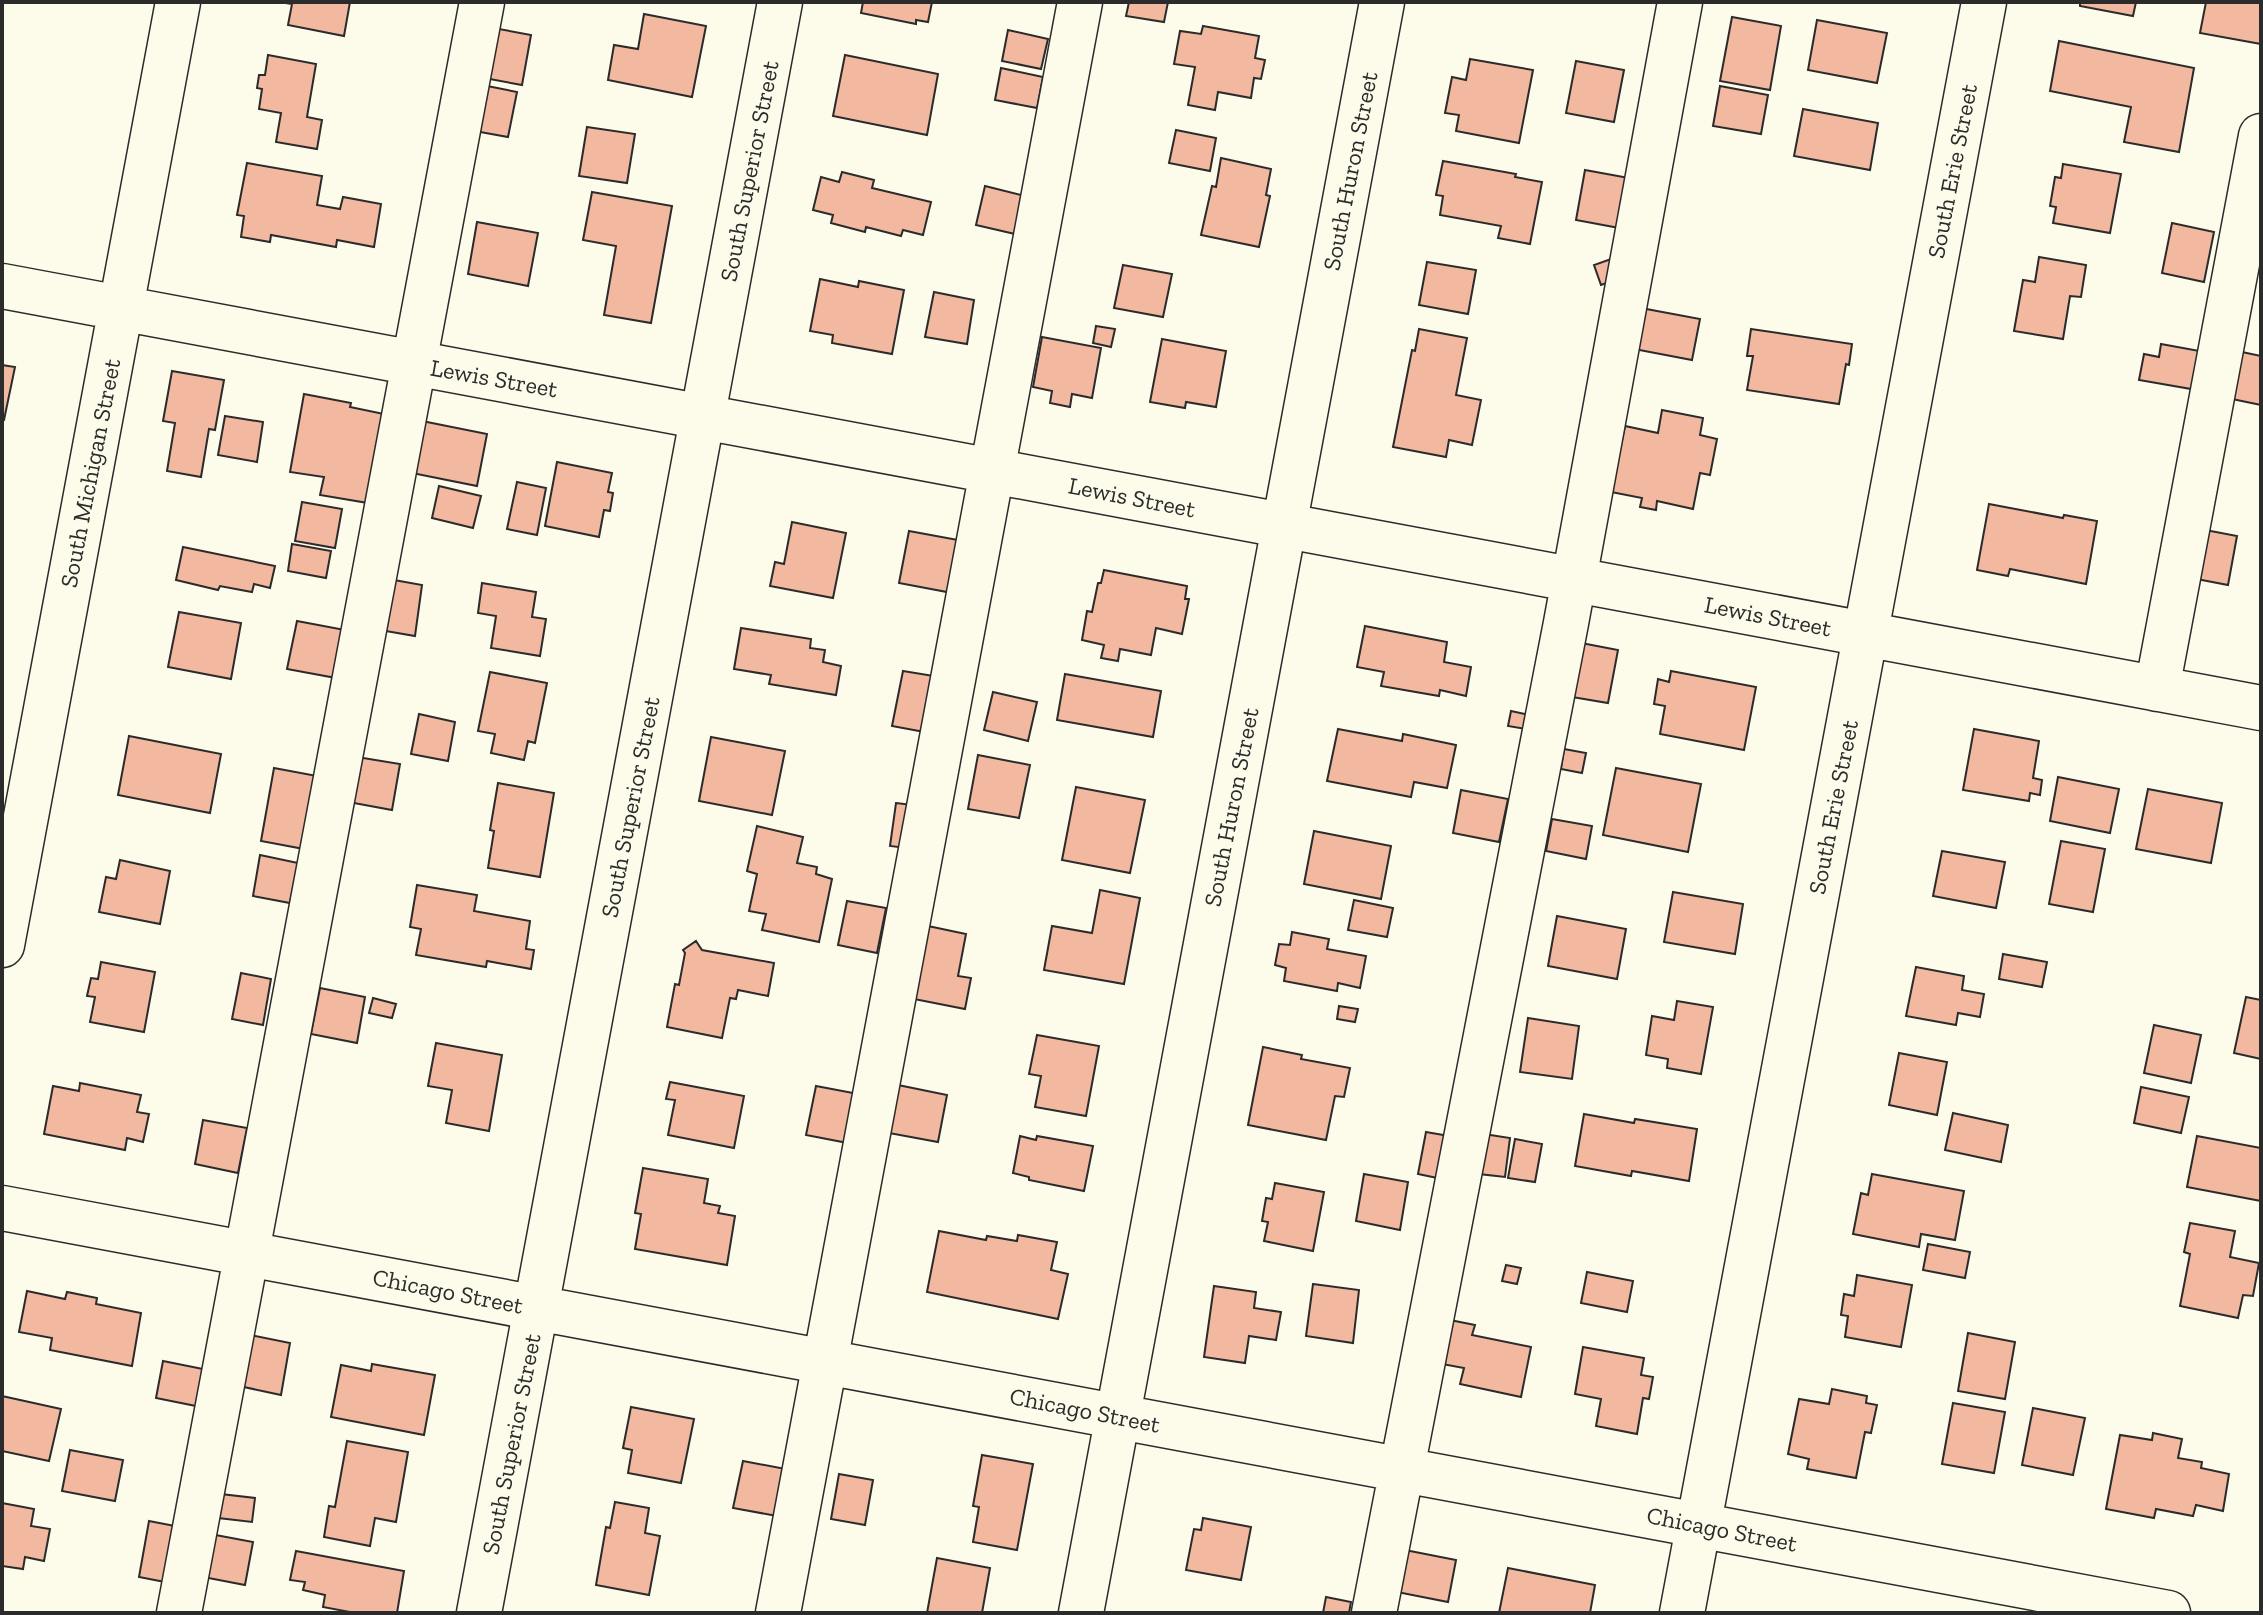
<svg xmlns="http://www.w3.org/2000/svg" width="2263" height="1615" viewBox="0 0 2263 1615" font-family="'Zilla Slab',serif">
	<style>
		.building { fill: #f2b8a0; stroke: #2b2b2b; stroke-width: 2 }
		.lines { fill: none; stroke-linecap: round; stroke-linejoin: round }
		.minor-casing { stroke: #2b2b2b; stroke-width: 47 }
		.minor { stroke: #fdfbea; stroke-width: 44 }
		.labels { text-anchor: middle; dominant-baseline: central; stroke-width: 6; stroke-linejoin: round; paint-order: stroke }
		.street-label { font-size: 24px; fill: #2b2b2b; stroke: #fdfbea }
	</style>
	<rect width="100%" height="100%" fill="#fdfbea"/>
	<path class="building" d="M279 2H350L344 36 288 25 292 4Z
		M863 2H932L928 22 916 20V24L861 13Z
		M1129 2H1168L1164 22 1126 16Z
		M2080 2H2136L2133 16 2080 6Z
		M2206 2H2261V44L2200 33Z
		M644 14 706 26 692 97 608 80 614 45 638 49Z
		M1732 17 1781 26 1770 90 1720 81Z
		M1817 20 1887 33 1877 83 1808 70Z
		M1203 26 1259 36 1255 58 1265 60 1261 79 1254 78 1251 98 1218 92 1215 110 1188 105 1195 67 1174 64 1180 31 1201 34Z
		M488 27 531 35 522 85 479 77Z
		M1008 30 1048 39 1041 69 1002 61Z
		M2059 41 2194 68 2179 152 2124 142 2131 107 2050 91Z
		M268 55 316 64 307 117 322 120 317 149 276 142 281 113 259 109 262 89 257 88 259 75H265Z
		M845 55 938 74 927 135 833 116Z
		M1470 59 1533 70 1519 143 1456 131 1459 115 1445 113 1452 77 1466 80Z
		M1576 61 1624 70 1614 122 1566 113Z
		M1001 68 1043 77 1037 108 995 100Z
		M477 84 517 92 508 137 469 130Z
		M1720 86 1768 95 1761 134 1713 126Z
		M1803 109 1878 123 1870 170 1794 156Z
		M587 127 635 134 627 183 579 176Z
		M1176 130 1216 138 1210 171 1169 163Z
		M1221 158 1271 169 1266 195 1270 196 1259 247 1201 235 1212 186 1216 187Z
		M1443 161 1516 174 1515 177 1542 182 1530 244 1498 238 1501 226 1440 215 1443 196 1436 195Z
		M247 163 322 176 317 205 340 209 343 197 381 204 374 247 337 240 336 247 271 235 270 242 241 237 244 216 237 215Z
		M2063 164 2121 174 2110 233 2053 223 2056 207 2050 206 2055 177 2061 178Z
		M1585 170 1640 180 1630 230 1576 220Z
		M842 172 874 180 872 188 931 202 923 235 903 230 901 236 866 227 865 232 831 223 833 215 813 210 821 177 839 182Z
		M985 186 1025 196 1015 234 976 225Z
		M592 192 672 206 651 323 604 315 616 246 583 240Z
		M477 222 538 233 528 286 468 274Z
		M2172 223 2214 232 2204 282 2162 273Z
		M2039 257 2086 265 2081 297 2070 296 2063 339 2014 331 2023 280 2035 282Z
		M1611 259 1618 279 1601 285 1594 265Z
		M1427 262 1476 270 1468 314 1419 305Z
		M1123 265 1172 274 1163 317 1114 308Z
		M820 279 858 287 859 281 904 290 892 354 832 343 833 335 810 331Z
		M934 292 974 300 967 344 925 337Z
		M1641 308 1700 319 1692 360 1634 349Z
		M1096 326 1115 329 1111 347 1093 343Z
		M1419 329 1467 338 1456 395 1481 400 1472 445 1449 440 1446 457 1393 447 1412 350 1415 351Z
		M1751 329 1852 344 1849 365 1846 364 1839 404 1747 390 1753 356H1747Z
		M1042 337 1101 348 1092 398 1072 394 1070 407 1050 403 1052 391 1033 387Z
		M1162 339 1226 351 1216 407 1186 402 1185 408 1150 402Z
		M2161 344 2205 352 2197 390 2139 380 2144 354 2159 357Z
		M2242 352 2261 356V405L2232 399Z
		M2 365 15 367 4 420H2Z
		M172 371 224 380 215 430 209 429 201 477 167 471 175 423 163 421Z
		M304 394 351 403 350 407 384 414 368 503 320 495 324 477 290 472Z
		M1662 410 1703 418 1700 435 1717 439 1710 475 1700 473 1693 509 1657 501 1656 510 1640 507 1642 498 1611 492 1625 426 1658 433Z
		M225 416 263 422 257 462 218 455Z
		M412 419 487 434 477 486 402 471Z
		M557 462 612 473 608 492 613 493 610 511 604 510 599 537 545 526Z
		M517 482 546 488 537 535 507 529Z
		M439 486 481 496 473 528 432 518Z
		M302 502 342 509 335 548 295 541Z
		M1989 504 2063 518 2064 515 2097 521 2086 584 2010 569 2008 576 1977 570Z
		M792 522 846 533 833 598 770 586 775 562 784 564Z
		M2195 528 2237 536 2228 585 2186 577Z
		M909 531 958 540 947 592 899 583Z
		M292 544 331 551 326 578 288 571Z
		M183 547 275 566 270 588 254 584 252 592 220 586 218 590 176 580Z
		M1104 570 1187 586 1185 599H1189L1182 634 1156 628 1151 655 1120 649 1118 661 1101 658 1104 645 1082 640 1087 611 1092 612 1098 583H1101Z
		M383 578 422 585 415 636 374 629Z
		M482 583 536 592 532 617 546 619 540 656 491 648 496 616 478 613Z
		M179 612 241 623 231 679 168 667Z
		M297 621 345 630 336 678 287 669Z
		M1365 626 1447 642 1444 662 1471 667 1466 696 1440 690 1439 696 1381 686 1384 672 1357 667Z
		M741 628 811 639 810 648 825 650 823 662 841 666 836 695 769 684 771 675 734 669Z
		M1576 642 1618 650 1608 703 1566 696Z
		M903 671 940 677 930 733 892 726Z
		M1671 671 1756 687 1744 750 1660 734 1665 706 1654 704 1658 679 1669 682Z
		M490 672 547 683 535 743 528 741 524 760 491 753 495 734 478 731Z
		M1065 674 1161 691 1153 737 1057 720Z
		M993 692 1037 702 1028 741 984 730Z
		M1511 711 1529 715 1526 729 1508 726Z
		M419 714 455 722 448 761 411 754Z
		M1338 729 1402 741 1403 734 1456 745 1447 788 1414 782 1411 797 1327 781Z
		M1974 729 2039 741 2033 778 2042 780 2040 795 2030 793 2029 801 1963 790Z
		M129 736 221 754 210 813 118 795Z
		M711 737 785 751 772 815 699 801Z
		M1564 749 1586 753 1582 773 1561 769Z
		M978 755 1030 765 1019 818 968 809Z
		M351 756 400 764 392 810 343 801Z
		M274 768 317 776 304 849 261 841Z
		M1616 768 1701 784 1688 852 1603 835Z
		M2058 777 2119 789 2110 833 2050 821Z
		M498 783 554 793 540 877 488 868 494 831 490 830Z
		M1076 787 1145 800 1130 873 1062 860Z
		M2148 789 2222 803 2211 863 2136 849Z
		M1461 790 1508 799 1499 842 1453 833Z
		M896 803 921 806 914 849 890 846Z
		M1552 819 1592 826 1586 859 1546 851Z
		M757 826 803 837 797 863 817 867 816 874 832 879 819 942 762 930 766 914 749 911 757 874 747 871Z
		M1314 831 1391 846 1381 899 1304 884Z
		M2061 841 2105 849 2093 912 2049 904Z
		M1942 851 2005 862 1996 908 1933 896Z
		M260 855 298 863 290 903 253 896Z
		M120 860 170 871 160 924 99 912 106 877 116 879Z
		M417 885 477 895 474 911 530 921 526 949 534 950 531 969 487 961 486 967 416 955 421 929 410 927Z
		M1100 890 1140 898 1124 984 1044 970 1052 926 1092 933Z
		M1673 892 1743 904 1735 954 1664 942Z
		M1354 900 1393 908 1387 937 1348 930Z
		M847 901 886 908 877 953 838 945Z
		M1557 916 1626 929 1617 979 1548 966Z
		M928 926 966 934 958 976 971 978 965 1009 914 999Z
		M1292 932 1329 939 1327 949 1366 956 1360 988 1338 983 1337 991 1284 981 1286 968 1275 965 1279 944 1290 945Z
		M696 941 702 950 774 963 768 996 738 990 736 999 730 998 722 1038 667 1027 675 984 679 985 685 953 683 950Z
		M2003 954 2047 962 2042 987 1999 979Z
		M101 962 155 972 144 1032 90 1022 95 997 87 996 91 978 98 979Z
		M1916 967 1964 976 1962 990 1984 994 1980 1017 1958 1013 1956 1025 1906 1016Z
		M241 973 271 979 263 1025 232 1019Z
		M320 988 365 997 357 1043 311 1034Z
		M2246 997 2261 1000V1059L2234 1053Z
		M373 998 396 1004 392 1018 369 1013Z
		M1677 1001 1713 1007 1701 1074 1667 1068 1668 1059 1646 1055 1652 1016 1674 1020Z
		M1339 1006 1358 1009 1355 1022 1337 1019Z
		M1528 1018 1579 1026 1572 1079 1520 1072Z
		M2154 1025 2201 1035 2191 1083 2144 1073Z
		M1037 1035 1099 1046 1086 1116 1035 1107 1041 1076 1029 1074Z
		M436 1043 502 1055 489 1131 446 1123 452 1090 428 1086Z
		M1263 1047 1302 1055 1301 1059 1350 1068 1344 1097 1335 1096 1326 1140 1248 1125Z
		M1899 1053 1947 1062 1937 1115 1889 1105Z
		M670 1082 744 1096 734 1148 668 1135 675 1100 666 1099Z
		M80 1083 141 1095 137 1112 149 1114 143 1142 127 1138 125 1150 44 1134 53 1086 79 1091Z
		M898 1085 947 1095 938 1142 889 1133Z
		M816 1086 869 1096 858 1145 806 1135Z
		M2141 1087 2189 1097 2181 1133 2134 1123Z
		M1953 1113 2008 1125 2001 1162 1945 1150Z
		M1584 1114 1634 1123 1635 1119 1697 1129 1689 1181 1632 1171 1631 1176 1575 1166Z
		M203 1120 247 1128 238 1173 195 1164Z
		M1426 1132 1455 1137 1447 1180 1418 1174Z
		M1484 1134 1510 1138 1505 1177 1479 1174Z
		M1020 1136 1036 1140 1037 1136 1093 1146 1084 1191 1029 1180V1177L1013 1173Z
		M2197 1136 2261 1148V1201L2187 1187Z
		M1515 1139 1542 1144 1535 1182 1508 1178Z
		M643 1168 708 1179 704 1203 720 1206 718 1213 735 1216 727 1265 635 1249 641 1214 635 1213Z
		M1364 1174 1408 1182 1400 1230 1356 1221Z
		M1872 1174 1964 1191 1955 1240 1921 1234 1919 1247 1853 1234 1861 1193 1868 1195Z
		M1275 1183 1324 1192 1313 1251 1264 1241 1268 1222 1262 1221 1266 1198 1272 1199Z
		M2190 1223 2235 1231 2230 1257 2259 1263 2253 1296 2243 1295 2238 1318 2180 1306 2190 1254 2184 1252Z
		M939 1231 986 1240 987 1236 1017 1241 1018 1235 1057 1242 1051 1270 1068 1274 1058 1319 927 1292Z
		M1928 1244 1970 1252 1965 1278 1923 1270Z
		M1506 1265 1521 1268 1517 1284 1502 1281Z
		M1587 1272 1633 1281 1627 1312 1581 1303Z
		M1857 1275 1912 1285 1901 1347 1845 1337 1848 1316 1841 1315 1844 1294 1854 1296Z
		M1313 1284 1359 1290 1353 1343 1306 1336Z
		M1214 1286 1256 1292 1254 1308 1281 1312 1276 1340 1249 1336 1245 1363 1204 1357Z
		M27 1291 65 1299 67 1292 97 1298 96 1304 141 1313 132 1366 50 1350 52 1338 19 1332Z
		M1450 1320 1475 1325 1472 1335 1531 1347 1521 1397 1460 1384 1464 1368 1442 1364Z
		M235 1332 290 1343 281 1395 225 1383Z
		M1968 1333 2015 1342 2005 1399 1958 1391Z
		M1583 1347 1644 1358 1641 1375 1653 1377 1649 1399 1643 1398 1637 1434 1596 1426 1601 1399 1575 1394Z
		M163 1361 203 1369 196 1406 156 1398Z
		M372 1364 435 1375 424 1435 331 1417 341 1365 371 1371Z
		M1832 1389 1867 1396 1866 1403 1877 1405 1871 1433 1865 1432 1856 1478 1807 1469 1809 1459 1788 1454 1799 1399 1829 1404Z
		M2 1396 61 1409 49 1461 2 1451Z
		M1953 1403 2005 1412 1994 1473 1942 1464Z
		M631 1407 694 1419 681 1483 628 1473 632 1450 623 1448Z
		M2033 1408 2085 1418 2073 1475 2022 1465Z
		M2153 1433 2182 1439 2178 1458 2202 1462 2201 1468 2229 1474 2223 1511 2196 1505 2193 1516 2156 1509 2154 1518 2106 1509 2120 1435 2152 1440Z
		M347 1441 408 1452 396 1522 375 1518 370 1546 324 1537 329 1506 335 1507Z
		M70 1450 123 1460 115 1501 62 1491Z
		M982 1455 1033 1464 1017 1550 973 1542 979 1507 973 1506Z
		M743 1461 796 1471 788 1518 733 1508Z
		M839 1474 873 1480 865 1525 831 1519Z
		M212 1493 255 1498 252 1522 210 1517Z
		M615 1502 649 1508 645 1533 660 1536 649 1595 596 1585 606 1527 610 1528Z
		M2 1503 34 1509 31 1526 50 1529 44 1561 25 1557 23 1569 2 1566Z
		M1203 1518 1251 1527 1241 1580 1186 1570 1194 1529 1201 1530Z
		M149 1521 175 1526 165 1582 139 1577Z
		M205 1533 253 1542 245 1585 198 1576Z
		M1405 1550 1456 1560 1448 1602 1397 1592Z
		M296 1551 404 1571 397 1613H355L323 1607 325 1595 303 1590 305 1582 290 1580Z
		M937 1558 990 1568 982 1613H927Z
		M1508 1568 1595 1585 1590 1613H1499Z
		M1326 1597 1351 1602 1349 1613H1323Z"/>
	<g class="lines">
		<defs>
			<path id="minor" d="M2 286 2261 708
				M2157 689 2261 136
				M2 945 178 2
				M2 1208 2168 1613
				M179 1613 482 2
				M479 1613 780 2
				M778 1613 1080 2
				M1081 1613 1382 2
				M1374 1613 1566 623 1680 2
				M1682 1613 1984 2"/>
		</defs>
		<use href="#minor" class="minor-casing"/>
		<use href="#minor" class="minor"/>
	</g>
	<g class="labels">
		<g class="street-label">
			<text transform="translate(749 171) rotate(-79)">South Superior Street</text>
			<text transform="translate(1350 171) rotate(-79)">South Huron Street</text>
			<text transform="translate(1952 171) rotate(-79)">South Erie Street</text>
			<text transform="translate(494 378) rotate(10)">Lewis Street</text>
			<text transform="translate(90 473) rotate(-79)">South Michigan Street</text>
			<text transform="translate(1132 497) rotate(11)">Lewis Street</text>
			<text transform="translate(1768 616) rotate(11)">Lewis Street</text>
			<text transform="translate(630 807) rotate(-79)">South Superior Street</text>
			<text transform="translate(1231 807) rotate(-79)">South Huron Street</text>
			<text transform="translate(1833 807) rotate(-79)">South Erie Street</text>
			<text transform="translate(448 1291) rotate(11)">Chicago Street</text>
			<text transform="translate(1085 1410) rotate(11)">Chicago Street</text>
			<text transform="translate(511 1444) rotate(-79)">South Superior Street</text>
			<text transform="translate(1722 1529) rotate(11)">Chicago Street</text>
		</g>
	</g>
	<rect width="2263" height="1615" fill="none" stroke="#2b2b2b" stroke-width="8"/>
</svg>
